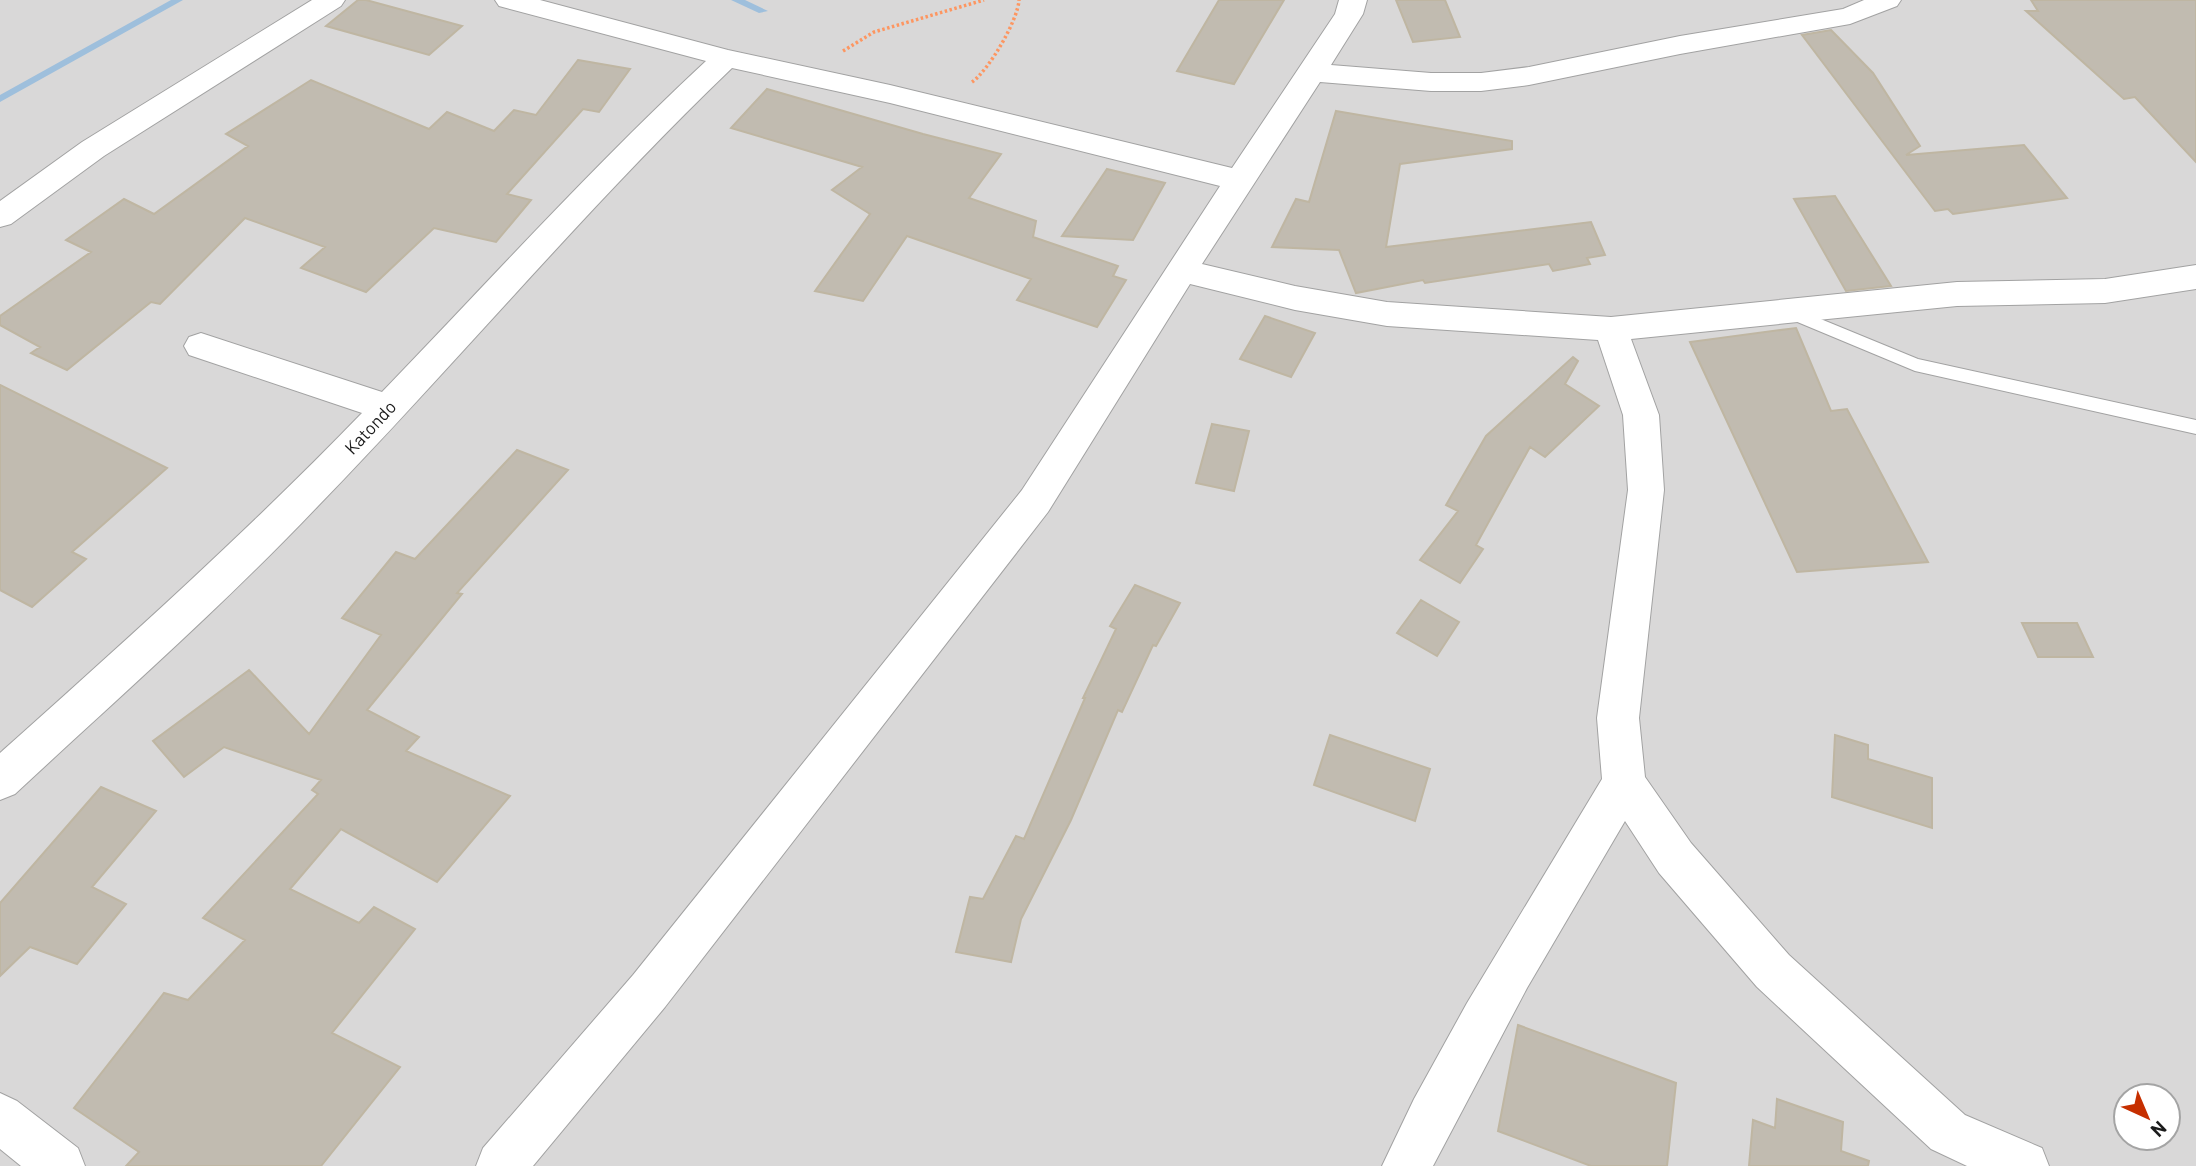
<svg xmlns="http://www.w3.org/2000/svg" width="2196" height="1166" viewBox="0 0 2196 1166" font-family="Barlow,sans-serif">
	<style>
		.residential { fill: #d9d8d8; fill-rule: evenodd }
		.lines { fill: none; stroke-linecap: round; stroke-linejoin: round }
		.stream { fill: #9ebfdc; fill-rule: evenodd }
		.building { fill: #c1bbb0; stroke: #bfb6a2; stroke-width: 2 }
		.service-casing { stroke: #a2a2a2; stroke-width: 2 }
		.minor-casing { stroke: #a2a2a2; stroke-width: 2 }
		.path { stroke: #fd9661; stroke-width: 3.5; stroke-dasharray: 2.5 2.5; stroke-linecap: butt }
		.service { fill: #fff; fill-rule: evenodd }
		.minor { fill: #fff; fill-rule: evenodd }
		.labels { text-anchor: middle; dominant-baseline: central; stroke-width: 7; stroke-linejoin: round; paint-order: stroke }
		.street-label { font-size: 18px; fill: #1b1b1b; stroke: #fff }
	</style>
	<rect width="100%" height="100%" fill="#edece0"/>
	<path class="residential" d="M0 0H2196V1166H0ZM2126 1096H2168V1138H2126Z"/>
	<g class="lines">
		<path class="stream" d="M171 0H183L0 102V95Z
			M731 0H745L768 11 759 13Z"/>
	</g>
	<path class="building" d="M358 0H366L462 26 429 55 326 26Z
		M1219 0H1284L1234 84 1177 71Z
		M1396 0H1445L1460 37 1413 42Z
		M2031 0H2196V162L2135 97 2124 99 2026 11H2038Z
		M1831 30 1873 73 1920 146 1906 155 2024 145 2067 198 1953 214 1948 209 1935 211 1802 35Z
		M578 60 630 69 599 112 583 109 507 194 531 200 496 242 434 228 366 292 301 268 325 247 245 218 160 304 151 302 67 370 31 353 40 347 0 325V316L91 252 66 240 124 199 154 214 248 146 226 134 311 80 429 129 447 112 494 131 514 110 536 115Z
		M767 89 923 134 1001 154 969 198 1036 221 1033 237 1118 266 1113 276 1126 280 1097 327 1017 300 1031 279 907 236 863 301 815 291 870 214 832 190 862 167 731 128Z
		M1336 111 1512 141V149L1400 164 1386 247 1591 222 1605 255 1587 258 1590 264 1553 271 1549 264 1425 283 1423 280 1356 293 1339 250 1272 247 1296 199 1309 202Z
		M1107 169 1165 183 1133 240 1062 236Z
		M1835 196 1891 286 1846 291 1794 199Z
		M1265 316 1315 333 1291 377 1240 359Z
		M1796 328 1831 411 1847 409 1928 562 1797 572 1690 342Z
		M1573 357 1578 361 1565 384 1599 406 1545 457 1530 447 1476 545 1483 549 1460 583 1420 560 1458 511 1446 505 1486 436Z
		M0 385 167 468 72 552 86 559 32 607 0 590Z
		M1212 424 1249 431 1234 491 1196 483Z
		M517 450 568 470 457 593 462 594 367 710 419 737 406 751 510 796 437 882 341 829 290 889 359 923 374 907 415 929 332 1033 400 1067 321 1166H126L139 1152 74 1108 164 993 188 1000 245 940 203 918 318 794 312 790 321 780 224 747 184 777 153 741 249 670 309 734 381 635 342 618 396 552 415 559Z
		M1135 585 1180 603 1156 646 1153 645 1122 712 1118 710 1071 820 1021 919 1011 962 956 952 970 897 983 899 1016 836 1024 839 1085 698H1083L1116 629 1110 626Z
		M1421 600 1459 622 1437 656 1397 633Z
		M2022 623H2077L2093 657H2038Z
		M1330 735 1430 769 1415 821 1314 785Z
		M1835 735 1868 745V759L1932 778V828L1832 797Z
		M101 787 156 811 92 887 126 904 77 964 30 947 0 976V903Z
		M1518 1025 1676 1083 1667 1166H1591L1498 1131Z
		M1777 1099 1843 1122 1841 1151 1869 1161 1868 1166H1749L1753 1120 1775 1128Z"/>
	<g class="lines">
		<defs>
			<path id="service" d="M1789 306 1918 359 2196 420V434L1915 371 1783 316 1781 312 1783 308Z"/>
			<path id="minor" d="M312 0H345L341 6 104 156 11 224 0 227V201L82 142Z
				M495 0H540L728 50 890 85 1232 168 1335 14 1339 0H1367L1363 14 1331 65 1431 73H1481L1529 67 1680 36 1843 9 1864 0H1901L1897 6 1850 24 1680 54 1529 85 1481 91H1431L1320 82 1202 264 1295 286 1387 302 1611 317 1957 282 2105 279 2196 265V289L2105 303 1957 306 1631 339 1659 415 1664 490 1639 718 1645 777 1691 843 1789 955 1965 1115 2042 1148 2049 1166H1967L1931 1149 1757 987 1659 873 1625 821 1527 988 1433 1166H1382L1414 1099 1467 1003 1602 779 1597 718 1628 490 1623 415 1598 340 1387 326 1295 310 1190 284 1048 512 665 1007 533 1166H476L483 1148 633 975 1022 490 1220 186 890 103 732 68C587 207 458 362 318 506 222 607 117 699 15 794L0 800V753C124 642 247 532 362 413L189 355 184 346 189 337 201 333 382 392C489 281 593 166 706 61L499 6Z
				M0 1093 17 1101 78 1148 85 1166H21L0 1149Z"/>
		</defs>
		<use href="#service" class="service-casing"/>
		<use href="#minor" class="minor-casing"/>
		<path class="path" d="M843 51 874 32 984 0
			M972 82C989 70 1018 20 1019 0"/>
		<use href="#service" class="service"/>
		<use href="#minor" class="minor"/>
	</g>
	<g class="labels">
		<g class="street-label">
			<text transform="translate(370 427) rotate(-47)">Katondo</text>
		</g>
	</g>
	<g transform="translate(2147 1117) rotate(136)"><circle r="33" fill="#ffffff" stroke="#a4a4a4" stroke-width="2"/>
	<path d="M0-5L12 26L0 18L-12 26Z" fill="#c62f00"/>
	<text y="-10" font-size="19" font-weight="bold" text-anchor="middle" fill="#1b1b1b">N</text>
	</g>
</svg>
